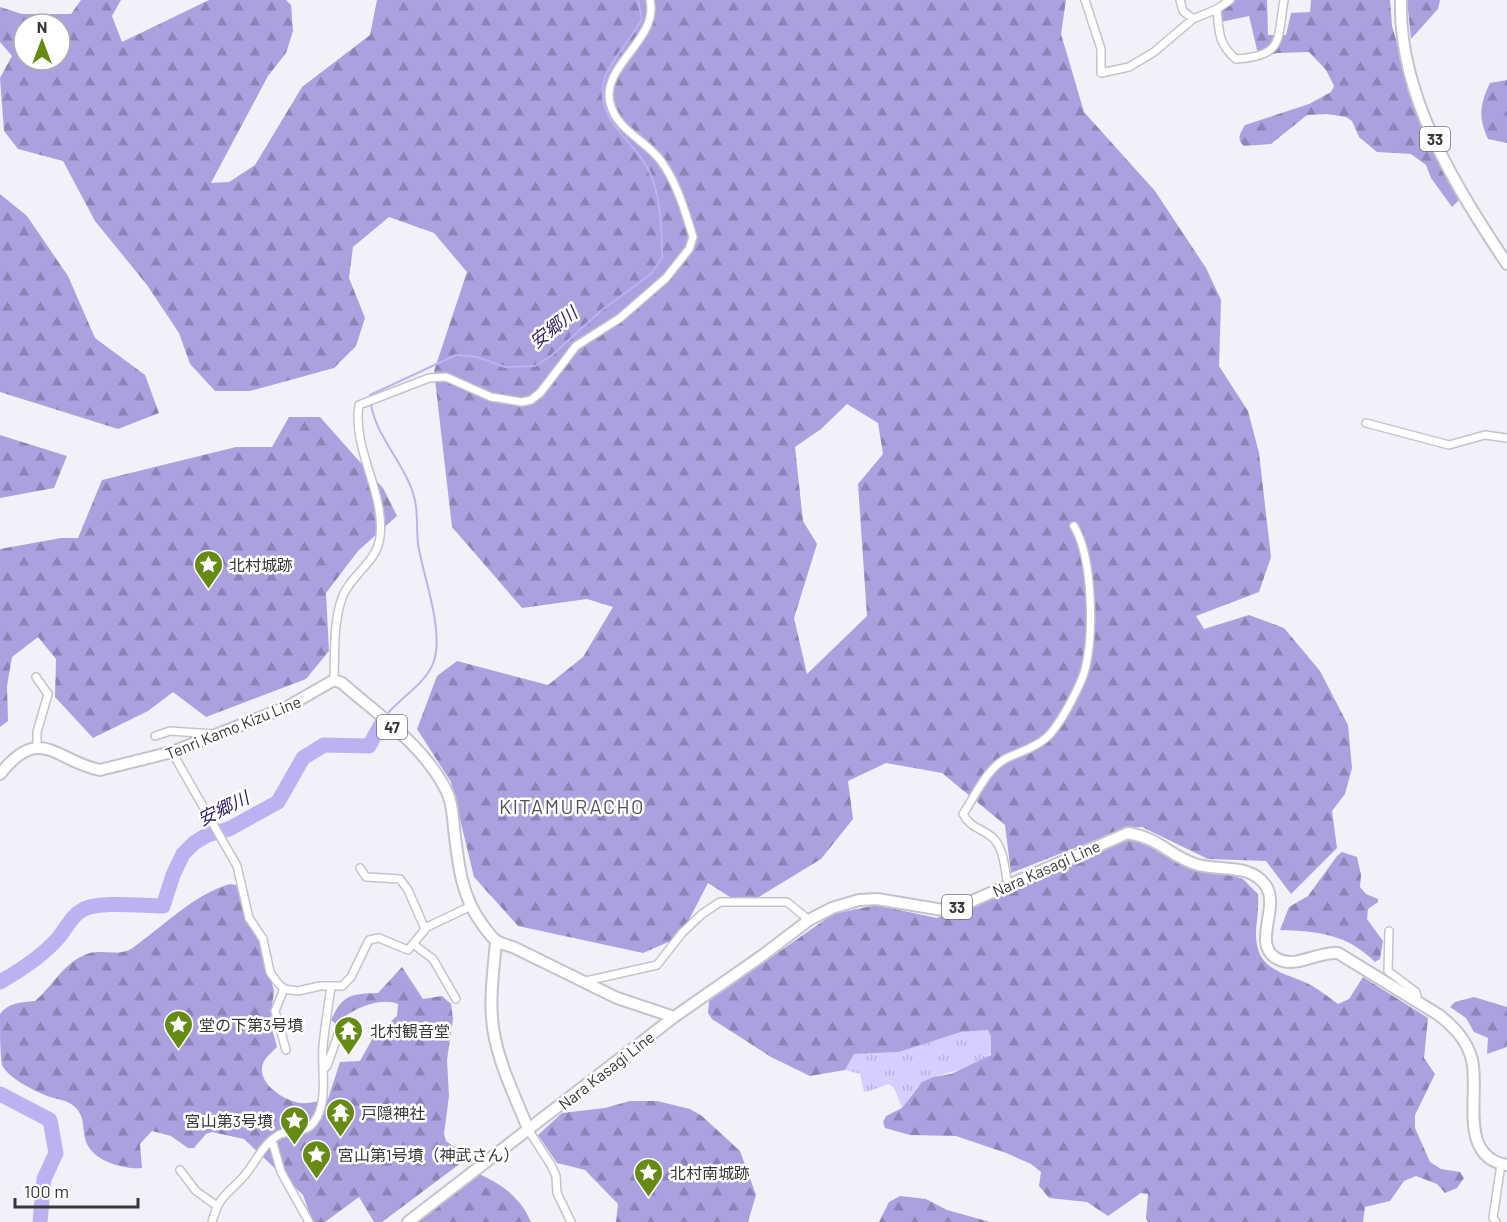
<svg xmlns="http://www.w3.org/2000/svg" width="1507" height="1222" viewBox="0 0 1507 1222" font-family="Barlow,'Noto Sans JP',sans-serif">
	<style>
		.grass { fill: url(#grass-tufts) }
		.forest { fill: url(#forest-firs); fill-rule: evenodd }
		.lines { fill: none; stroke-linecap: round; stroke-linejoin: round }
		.stream { stroke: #bcb2f2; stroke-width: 2 }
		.river { stroke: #bcb2f2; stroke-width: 15 }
		.street-casing { stroke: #c4c3cb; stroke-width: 10 }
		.primary-casing { stroke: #c4c3cb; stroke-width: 14 }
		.street { stroke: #fff; stroke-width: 7 }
		.primary { stroke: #fff; stroke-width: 10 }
		.labels { text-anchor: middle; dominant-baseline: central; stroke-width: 5; stroke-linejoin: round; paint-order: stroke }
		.shield { fill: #fff; stroke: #737274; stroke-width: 1.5 }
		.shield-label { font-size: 15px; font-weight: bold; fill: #373639 }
		.poi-label { font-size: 16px; fill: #373639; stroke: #fff; text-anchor: start }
		.street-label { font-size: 16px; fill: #373639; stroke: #fff }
		.water-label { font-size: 18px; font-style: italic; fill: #331d66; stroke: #fff }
		.quarter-label { font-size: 20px; letter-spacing: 1.5px; fill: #535259; stroke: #fff }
	</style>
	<defs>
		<pattern id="grass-tufts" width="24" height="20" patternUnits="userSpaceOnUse" patternTransform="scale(1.5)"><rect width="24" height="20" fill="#d5ceff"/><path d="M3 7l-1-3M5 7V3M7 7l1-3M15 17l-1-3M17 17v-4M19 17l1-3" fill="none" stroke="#b7b2db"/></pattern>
		<pattern id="forest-firs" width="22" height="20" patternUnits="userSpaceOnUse" patternTransform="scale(1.5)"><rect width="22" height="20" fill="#aba1df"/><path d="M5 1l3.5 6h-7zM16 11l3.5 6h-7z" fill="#8c84b6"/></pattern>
	</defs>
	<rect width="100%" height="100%" fill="#f2f1f9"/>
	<path class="grass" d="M988 1030C1014 1068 939 1070 923 1082 915 1088 908 1100 902 1108 889 1070 889 1089 864 1092L860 1074 845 1070 854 1054 899 1052 961 1032Z"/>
	<path class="forest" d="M81 0H121L112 16 122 42 209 0H286L291 5 293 31 286 53 268 76 211 183 229 182 255 165 302 87 370 35 377 0H1066L1061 34 1084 112 1155 191 1206 268 1221 300 1219 366 1248 411 1259 453 1271 557 1259 592 1196 616 1204 629 1249 615 1284 628 1320 671 1348 725 1352 768 1345 794 1332 811 1337 848 1291 894 1266 861 1208 859 1142 827 1126 828 1011 873 1005 825 942 773 886 763 848 781 853 819 821 859 744 906 708 883 680 937 643 953 518 926 474 877 451 782 417 729 437 676 457 661 548 685 583 657 613 607 587 599 522 608 452 527 434 371 467 272 434 233 389 217 353 247 349 278 365 318 356 346 334 368 250 391H215L190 364 179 333 147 285 95 221 63 161 18 149 4 131 0 78 12 56 0 42V7L22 14H71ZM24 24H60V60H24ZM847 404 878 423 883 454 858 484 867 616 807 674 794 618 817 544 803 521 795 447 821 429Z
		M1236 0H1267L1268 35H1286L1291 13 1310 12 1311 0H1390L1392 26 1399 50 1458 195V201L1452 207 1431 178 1426 165 1411 154 1377 152 1359 137 1352 121 1346 117 1327 114 1307 115 1271 144 1244 146C1236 139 1240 133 1245 125L1309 104 1331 92 1334 86 1326 70 1309 52 1277 53 1259 58 1249 16 1221 22 1220 12Z
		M1407 0H1440L1438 9 1411 39Z
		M1507 80V143L1488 139C1478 117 1480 104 1490 83Z
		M0 194 27 216 68 276 95 338 145 375 159 413 118 429 0 392Z
		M289 417H320L383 488 397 516 358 551 326 593 329 651 306 679 206 717 173 692 148 711 93 738 55 697 56 659 38 637 12 657 7 686 8 721 0 727V549L61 538H78L102 480 236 447H272Z
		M0 435 67 456 54 488 0 498Z
		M1124 838 1147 841 1202 872 1225 873 1243 879 1258 894C1259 907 1257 918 1256 931 1255 967 1277 971 1302 981 1315 986 1327 996 1338 1004L1349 999 1363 977 1428 1018 1424 1058 1435 1074 1415 1115V1128L1430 1162 1441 1169 1460 1172 1464 1178 1457 1188 1445 1193 1437 1184 1416 1176 1404 1181 1390 1201 1365 1207 1363 1222H1148L1146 1218 1148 1194 1141 1193 1108 1216 1087 1202 1049 1198 1039 1186 1041 1172 1031 1164 1006 1153 956 1136 910 1135 885 1128 883 1122 886 1116 902 1108 922 1082 933 1077 951 1074 991 1055V1036L988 1030 961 1032 899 1052 854 1054 845 1070 810 1076 771 1057 712 1019 708 1013 709 1001 833 914 876 905 937 918Z
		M1342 852 1357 857 1361 875 1360 887 1366 894 1378 899V902L1368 909 1367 919 1383 941 1380 959 1375 962C1347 934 1318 931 1280 930L1289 907 1308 896 1337 856Z
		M230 884 236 885 246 921 261 943 274 991 270 1022 277 1047C273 1051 267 1056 264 1061 254 1082 283 1100 300 1103 309 1104 319 1101 328 1099L340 1062 360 1061 374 1036 397 1016 398 1004C380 996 349 1010 336 1024L331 1020C343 994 351 994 378 993L402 967 423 999 442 996 451 1004 453 1019 447 1060 449 1096 444 1134 446 1141 469 1157 382 1222H374L359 1197 325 1222H313L303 1195 244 1139 212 1132 206 1134 194 1148H188L171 1136 152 1131 140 1144 142 1168C123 1170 89 1160 85 1138 82 1126 85 1118 76 1108 67 1099 58 1100 47 1096 33 1090 8 1078 2 1065 0 1053 0 1028 0 1014 8 1003 21 1002 35 1001 53 986 65 960 90 953 102 950 120 956 131 949 163 927 192 895 230 884Z
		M1474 997 1507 1007V1047L1487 1054 1488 1038 1474 1032 1466 1018 1450 1007 1455 1002Z
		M630 1101H657L690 1109 702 1116 740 1151 756 1195 748 1222H616L618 1204 585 1170 557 1163 538 1135 562 1113 605 1108Z
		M479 1174C502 1184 521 1198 531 1222H416Z
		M900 1196 926 1199 947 1210 990 1222H879L889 1202Z"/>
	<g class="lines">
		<path class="stream" d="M389 712C403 696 427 682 434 661 444 629 423 576 418 544 416 526 419 509 412 490 401 458 371 431 370 395L456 355 477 357 505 367 535 366 551 356 602 310 651 274 662 258C662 230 661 192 647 167 631 138 595 120 604 81 607 66 633 36 642 19L638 0"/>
		<path class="river" d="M0 982C21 970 44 955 59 937 67 927 72 915 84 909 101 901 143 906 163 906L173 875 183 854 194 843 207 835 229 829 278 802 303 758 324 745 369 746 380 726
			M0 1094 50 1120 56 1153 44 1179 40 1222"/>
		<defs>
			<path id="street" d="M1085 0 1101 49V73L1129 67 1154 52 1193 19 1217 9 1230 0
				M1180 0 1183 11 1193 19
				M1217 9C1219 32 1218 44 1236 59 1285 56 1277 39 1284 0
				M1366 423 1449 445 1485 435 1507 438
				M36 677 48 694 37 732V746
				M334 680C335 654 333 623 342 598 350 575 378 562 380 536 385 491 352 450 359 405L429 378 446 377 491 397 522 402 531 400 540 393 576 346 620 318 666 278 689 249 693 237C685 211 677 183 661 161 646 140 617 131 610 103 601 65 659 40 650 0
				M155 736 170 731 214 734
				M172 752 237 866 249 918 263 939 270 972 277 982 284 989 298 991 320 986H342L351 977 369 940 379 938 408 950 427 927 469 907
				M360 868 366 877 400 879 408 890 425 929
				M1008 885C1005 871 1004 848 993 838 982 828 970 828 963 814 975 796 986 770 1005 759 1019 752 1033 749 1046 738 1059 727 1080 687 1085 670 1094 634 1093 558 1074 526
				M1389 931 1388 971 1416 992 1418 1002
				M413 944 433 959 456 999
				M586 981 657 965 682 933 702 914 720 902H787L809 920
				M284 989 275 1011 286 1050
				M323 1070 327 1066 341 1026
				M529 1131 551 1165 556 1176 557 1193 571 1222
				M272 1140 281 1172 309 1222
				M180 1170 196 1191 217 1206
				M212 1222C220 1193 228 1195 245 1175 256 1162 262 1145 277 1136 288 1128 305 1135 314 1122 329 1103 321 1069 323 1046 325 1026 328 1007 331 987
				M1496 1222 1493 1218 1501 1164"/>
			<path id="primary" d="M1401 0C1398 96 1456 187 1507 264
				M0 774C41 723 55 761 100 770L172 752 287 707 334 680 342 683C378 715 425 746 447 792 452 802 453 816 454 828 458 862 461 896 482 924 493 939 494 942 513 947L617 998 674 1017
				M496 942C493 974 488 1008 495 1039 502 1071 517 1101 529 1131
				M408 1222 674 1017 763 955 809 920 832 908 859 900 877 899 949 911 1128 833C1162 839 1170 857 1198 865 1220 871 1251 863 1266 886 1280 907 1252 944 1276 958 1295 970 1317 951 1338 953L1439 1015C1454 1027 1467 1040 1472 1060 1480 1093 1457 1157 1507 1165"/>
		</defs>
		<use href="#street" class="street-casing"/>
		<use href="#primary" class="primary-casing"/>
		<use href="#street" class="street"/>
		<use href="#primary" class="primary"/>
	</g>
	<defs>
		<symbol id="sight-pin" viewBox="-11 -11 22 30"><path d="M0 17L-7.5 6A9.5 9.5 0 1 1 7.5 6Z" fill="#668b15" stroke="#fff"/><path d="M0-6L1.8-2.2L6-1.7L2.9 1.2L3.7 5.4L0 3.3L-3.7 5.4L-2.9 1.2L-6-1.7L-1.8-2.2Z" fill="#fff"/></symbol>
		<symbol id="temple-pin" viewBox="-11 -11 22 30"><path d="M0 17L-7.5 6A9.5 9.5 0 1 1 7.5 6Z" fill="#668b15" stroke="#fff"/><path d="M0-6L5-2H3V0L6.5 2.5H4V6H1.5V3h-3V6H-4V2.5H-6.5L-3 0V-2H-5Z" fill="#fff"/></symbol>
	</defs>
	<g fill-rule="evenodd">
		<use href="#sight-pin" x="192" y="548" width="33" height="45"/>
		<use href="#sight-pin" x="162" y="1008" width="33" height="45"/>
		<use href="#temple-pin" x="332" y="1014" width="33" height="45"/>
		<use href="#temple-pin" x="324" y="1096" width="33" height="45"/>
		<use href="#sight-pin" x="278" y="1104" width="33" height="45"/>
		<use href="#sight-pin" x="300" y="1138" width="33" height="45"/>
		<use href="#sight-pin" x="632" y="1156" width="33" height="45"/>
	</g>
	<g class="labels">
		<g class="shield">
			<rect x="1420" y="127" width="30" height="24" rx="4.5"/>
			<rect x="377" y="715" width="30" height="24" rx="4.5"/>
			<rect x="942" y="895" width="30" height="24" rx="4.5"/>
		</g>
		<g class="shield-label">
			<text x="1435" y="139">33</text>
			<text x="392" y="727">47</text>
			<text x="957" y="907">33</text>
		</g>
		<g class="poi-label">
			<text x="229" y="564">北村城跡</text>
			<text x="199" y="1024">堂の下第3号墳</text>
			<text x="370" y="1030">北村観音堂</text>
			<text x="361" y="1112">戸隠神社</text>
			<text x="273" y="1120" text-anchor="end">宮山第3号墳</text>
			<text x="338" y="1154">宮山第1号墳（神武さん）</text>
			<text x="670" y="1172">北村南城跡</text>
		</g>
		<g class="street-label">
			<text transform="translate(233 727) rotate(-22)">Tenri Kamo Kizu Line</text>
			<text transform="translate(1046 868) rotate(-24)">Nara Kasagi Line</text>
			<text transform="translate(606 1070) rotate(-38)">Nara Kasagi Line</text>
		</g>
		<g class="water-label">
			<text transform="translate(553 327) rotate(-38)">安郷川</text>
			<text transform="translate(223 808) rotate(-26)">安郷川</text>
		</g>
		<g class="quarter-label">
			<text x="572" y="806">KITAMURACHO</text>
		</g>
	</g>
	<g transform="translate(42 42)"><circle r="28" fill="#ffffff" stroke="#afafb0" stroke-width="1.5"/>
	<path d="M0-4.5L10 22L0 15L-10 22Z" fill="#668b15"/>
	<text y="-9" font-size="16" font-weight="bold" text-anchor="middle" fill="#373639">N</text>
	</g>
	<path d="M15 1198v9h123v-9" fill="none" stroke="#373639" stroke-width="3"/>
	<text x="24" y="1198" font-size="18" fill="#373639" stroke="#ffffff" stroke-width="4.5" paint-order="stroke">100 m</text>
</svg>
